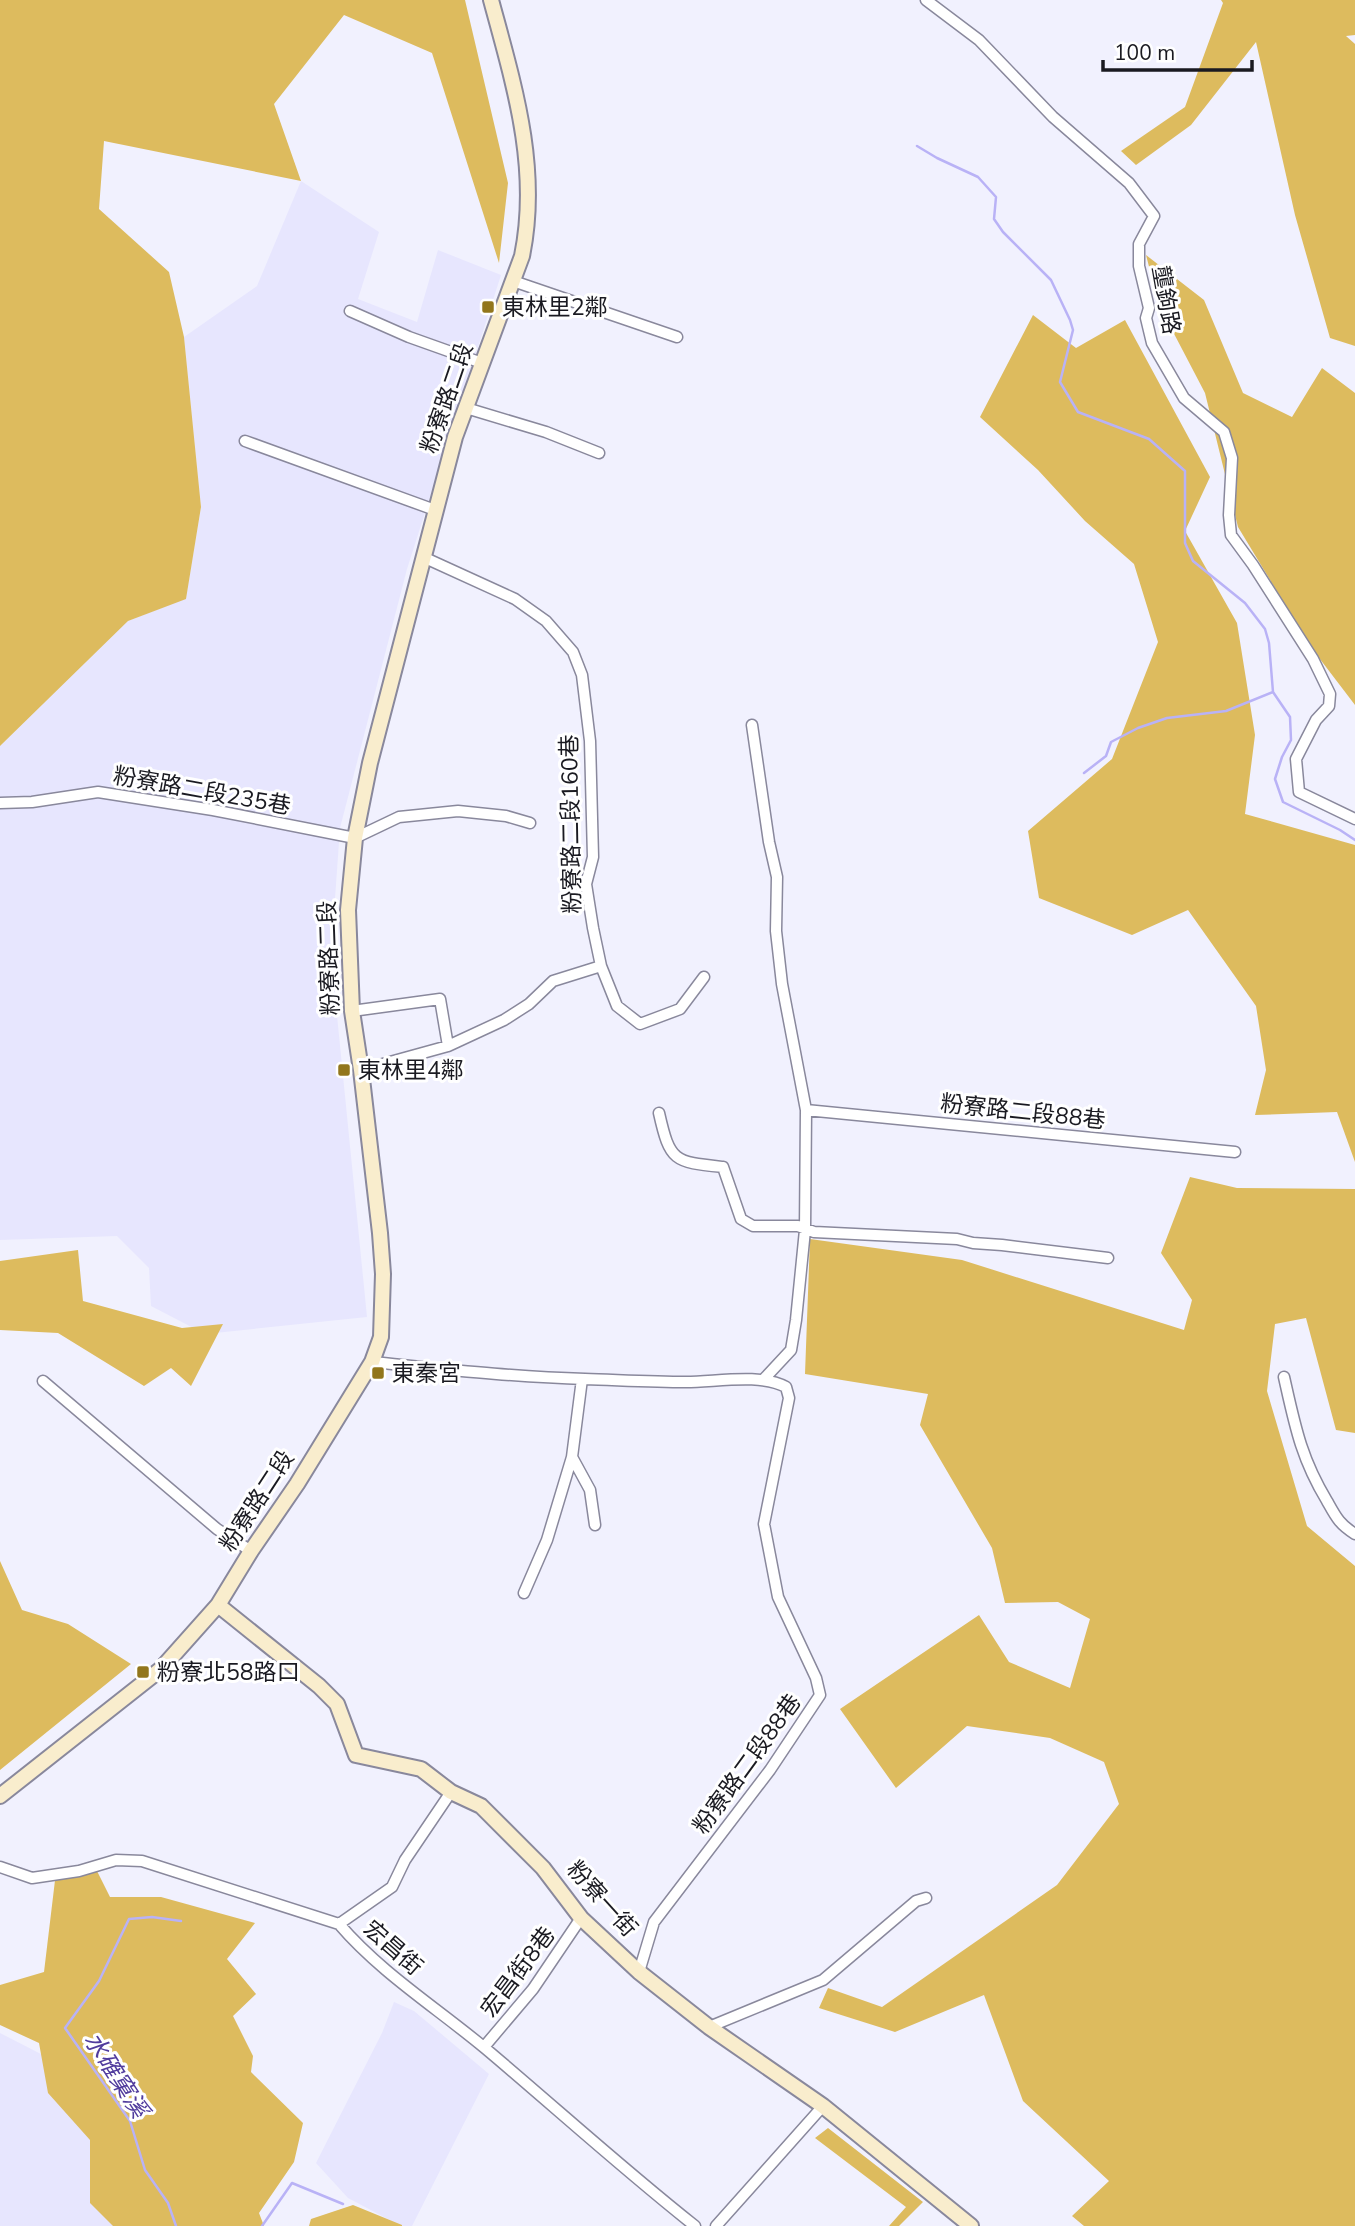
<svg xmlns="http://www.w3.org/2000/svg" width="1355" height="2226" viewBox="0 0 1355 2226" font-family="'Nunito Sans','Noto Sans TC',sans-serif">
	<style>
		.built { fill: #e7e6fe }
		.green { fill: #ddbb5e }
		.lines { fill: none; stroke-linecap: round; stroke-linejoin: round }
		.stream { stroke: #b9b2f6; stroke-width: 2.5 }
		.street-casing { stroke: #89889c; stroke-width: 13 }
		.secondary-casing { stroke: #89889c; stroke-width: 18 }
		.street { stroke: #fff; stroke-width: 10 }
		.secondary { stroke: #f9edcd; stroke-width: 14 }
		.poi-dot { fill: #92761c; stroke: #fff; stroke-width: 2.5 }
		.labels { text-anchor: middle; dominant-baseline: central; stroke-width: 6; stroke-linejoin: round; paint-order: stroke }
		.street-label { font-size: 23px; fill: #1a1a21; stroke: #fff }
		.poi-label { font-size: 23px; fill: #1a1a21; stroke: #fff; text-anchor: start }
		.water-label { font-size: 24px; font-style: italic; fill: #513c9d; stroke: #fff }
	</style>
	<rect width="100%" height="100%" fill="#f1f1fe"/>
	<path class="built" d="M301 181 379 232 358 299 417 322 438 250 501 275 407 569 340 828 331 955 367 1317 205 1334 151 1306 149 1268 117 1236 0 1240V746L128 621 186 598 201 507 184 337 257 286Z
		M394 2002 414 2011 489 2074 412 2226H401L348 2198 316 2163 382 2033Z
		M0 2033 76 2072 159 2226H0Z"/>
	<path class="green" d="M0 0H465L508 183 499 263 432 53 344 15 274 104 301 181 104 141 99 209 169 272 184 337 201 507 186 599 128 621 0 746Z
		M1221 0H1355V35L1346 36 1355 44V346L1330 338 1295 215 1256 42 1191 125 1136 165 1121 151 1185 107 1223 3Z
		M1146 255 1204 300 1243 393 1292 417 1322 368 1355 393V705L1310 646 1238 527 1205 393 1159 305Z
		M1033 315 1076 348 1125 320 1210 477 1185 531 1237 623 1255 735 1245 814 1355 845V1162L1337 1112 1255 1115 1266 1070 1256 1006 1188 910 1132 935 1039 898 1028 831 1112 759 1158 642 1134 564 1085 521 1038 470 980 417Z
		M1190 1177 1237 1188 1355 1189V1433L1336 1430 1306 1318 1275 1324 1267 1391 1307 1526 1355 1566V2226H1084L1072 2216 1109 2181 1023 2101 984 1995 895 2032 819 2008 828 1988 882 2007 1057 1885 1119 1804 1104 1762 1050 1738 967 1726 896 1788 840 1709 979 1615 1009 1662 1070 1688 1090 1619 1058 1602 1005 1603 992 1548 920 1425 928 1394 805 1374 810 1239 962 1260 1184 1330 1192 1300 1161 1253Z
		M78 1250 83 1301 182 1328 223 1324 191 1386 171 1368 144 1386 58 1333 0 1330V1261Z
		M0 1561 22 1610 68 1624 131 1664 0 1770Z
		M95 1867 110 1897H161L255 1923 227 1959 256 1994 233 2016 253 2056 251 2072 303 2123 294 2162 259 2213 264 2226H113L90 2203V2140L48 2093 39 2043 0 2025V1985L44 1972 56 1872Z
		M828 2128 923 2202 899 2226H889L906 2207 815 2138Z
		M353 2205 402 2225V2226H309L311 2219Z"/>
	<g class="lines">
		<path class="stream" d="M917 146 937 158 978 177 996 197 994 219 1003 232 1051 280 1070 320 1073 330 1060 382 1078 412 1149 439 1185 471V543L1193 561 1245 603 1265 629 1269 643 1273 692 1290 717 1291 740 1282 757 1275 779 1283 802 1340 830 1355 840
			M1084 773 1106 756 1111 742 1138 728 1167 718 1226 711 1273 692
			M176 2226 168 2203 145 2170 130 2121 65 2028 99 1981 129 1919 152 1917 181 1921
			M262 2226 292 2183 343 2204"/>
		<defs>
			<path id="street" d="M926 0 979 40 1053 117 1129 183 1154 216 1139 244V266L1149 308 1146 318 1152 343 1184 398 1224 432 1232 458 1229 515 1231 535 1253 565 1313 659 1330 694 1329 706 1316 720 1296 759 1299 792 1355 819
				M513 281 677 337
				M350 311 409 337 482 363
				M466 408 546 432 599 453
				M245 441 435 510
				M423 557 515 599 546 621 573 652 582 675 590 741 593 857 586 884 593 928 601 966 617 1006 640 1024 680 1009 704 977
				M752 725 769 842 777 877 776 931 782 984 806 1110 805 1230 796 1320 791 1350 763 1380
				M0 803 32 802 98 792 213 810 355 838 399 817 458 811 506 816 530 823
				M352 1011 440 999 448 1046 504 1020 529 1004 553 981 601 966
				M361 1070 448 1046
				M806 1110 1235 1152
				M659 1113C670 1162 674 1162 723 1167L741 1219 753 1226H798L814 1232 957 1239 973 1243 1002 1245 1108 1258
				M372 1362C443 1369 513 1377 585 1379 618 1380 652 1382 686 1382 716 1382 760 1373 786 1387L789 1398 764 1524 778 1597 816 1678 820 1695 770 1770 654 1922 639 1972
				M1284 1377C1295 1426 1301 1458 1327 1501 1336 1517 1339 1524 1355 1534
				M43 1381 217 1529 251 1551
				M572 1457 590 1490 595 1525
				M524 1593 547 1540 572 1457 582 1379
				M0 1867 32 1878 79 1871 116 1860 142 1861 339 1924C381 1973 437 2008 486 2049 556 2108 623 2169 695 2226
				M339 1924 392 1887 405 1860 451 1792
				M709 2027 823 1980 916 1901 926 1898
				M484 2047 533 1989 581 1918
				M716 2226 823 2106"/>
			<path id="secondary" d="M218 1605 319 1686 337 1704 356 1755 421 1769 451 1792 481 1806 543 1868 581 1918 639 1972 709 2027 823 2106 971 2226
				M0 1796 161 1669 218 1605 251 1551 297 1484 372 1362 381 1337 383 1274 380 1233 361 1070 352 1011 348 910 355 838 370 763 455 437 522 256C540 168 514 85 491 0"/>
		</defs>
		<use href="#street" class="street-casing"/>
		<use href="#secondary" class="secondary-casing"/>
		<use href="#street" class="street"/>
		<use href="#secondary" class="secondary"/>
	</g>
	<g class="poi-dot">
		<rect x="481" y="300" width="14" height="14" rx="3.5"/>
		<rect x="337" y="1063" width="14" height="14" rx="3.5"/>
		<rect x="371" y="1366" width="14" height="14" rx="3.5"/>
		<rect x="136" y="1665" width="14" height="14" rx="3.5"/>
	</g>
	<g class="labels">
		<g class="street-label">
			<text transform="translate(1166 300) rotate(80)">壟鉤路</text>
			<text transform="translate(447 398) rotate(-71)">粉寮路二段</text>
			<text transform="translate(202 791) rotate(10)">粉寮路二段235巷</text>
			<text transform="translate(571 824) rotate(-91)">粉寮路二段160巷</text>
			<text transform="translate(329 958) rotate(-92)">粉寮路二段</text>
			<text transform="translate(1023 1112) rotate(6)">粉寮路二段88巷</text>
			<text transform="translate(257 1501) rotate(-57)">粉寮路二段</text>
			<text transform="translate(747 1764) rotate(-54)">粉寮路二段88巷</text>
			<text transform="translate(602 1899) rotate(48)">粉寮一街</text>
			<text transform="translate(393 1948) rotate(41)">宏昌街</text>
			<text transform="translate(518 1972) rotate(-53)">宏昌街8巷</text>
		</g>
		<g class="poi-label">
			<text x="502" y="307">東林里2鄰</text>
			<text x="358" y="1070">東林里4鄰</text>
			<text x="392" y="1373">東秦宮</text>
			<text x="157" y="1672">粉寮北58路口</text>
		</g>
		<g class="water-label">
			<text transform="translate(116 2075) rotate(57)">水確窠溪</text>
		</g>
	</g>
	<path d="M1103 60v10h149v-10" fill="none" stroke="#1a1a21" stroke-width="3.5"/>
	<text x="1114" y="60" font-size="21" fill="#1a1a21" stroke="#ffffff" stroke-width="5" paint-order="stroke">100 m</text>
</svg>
